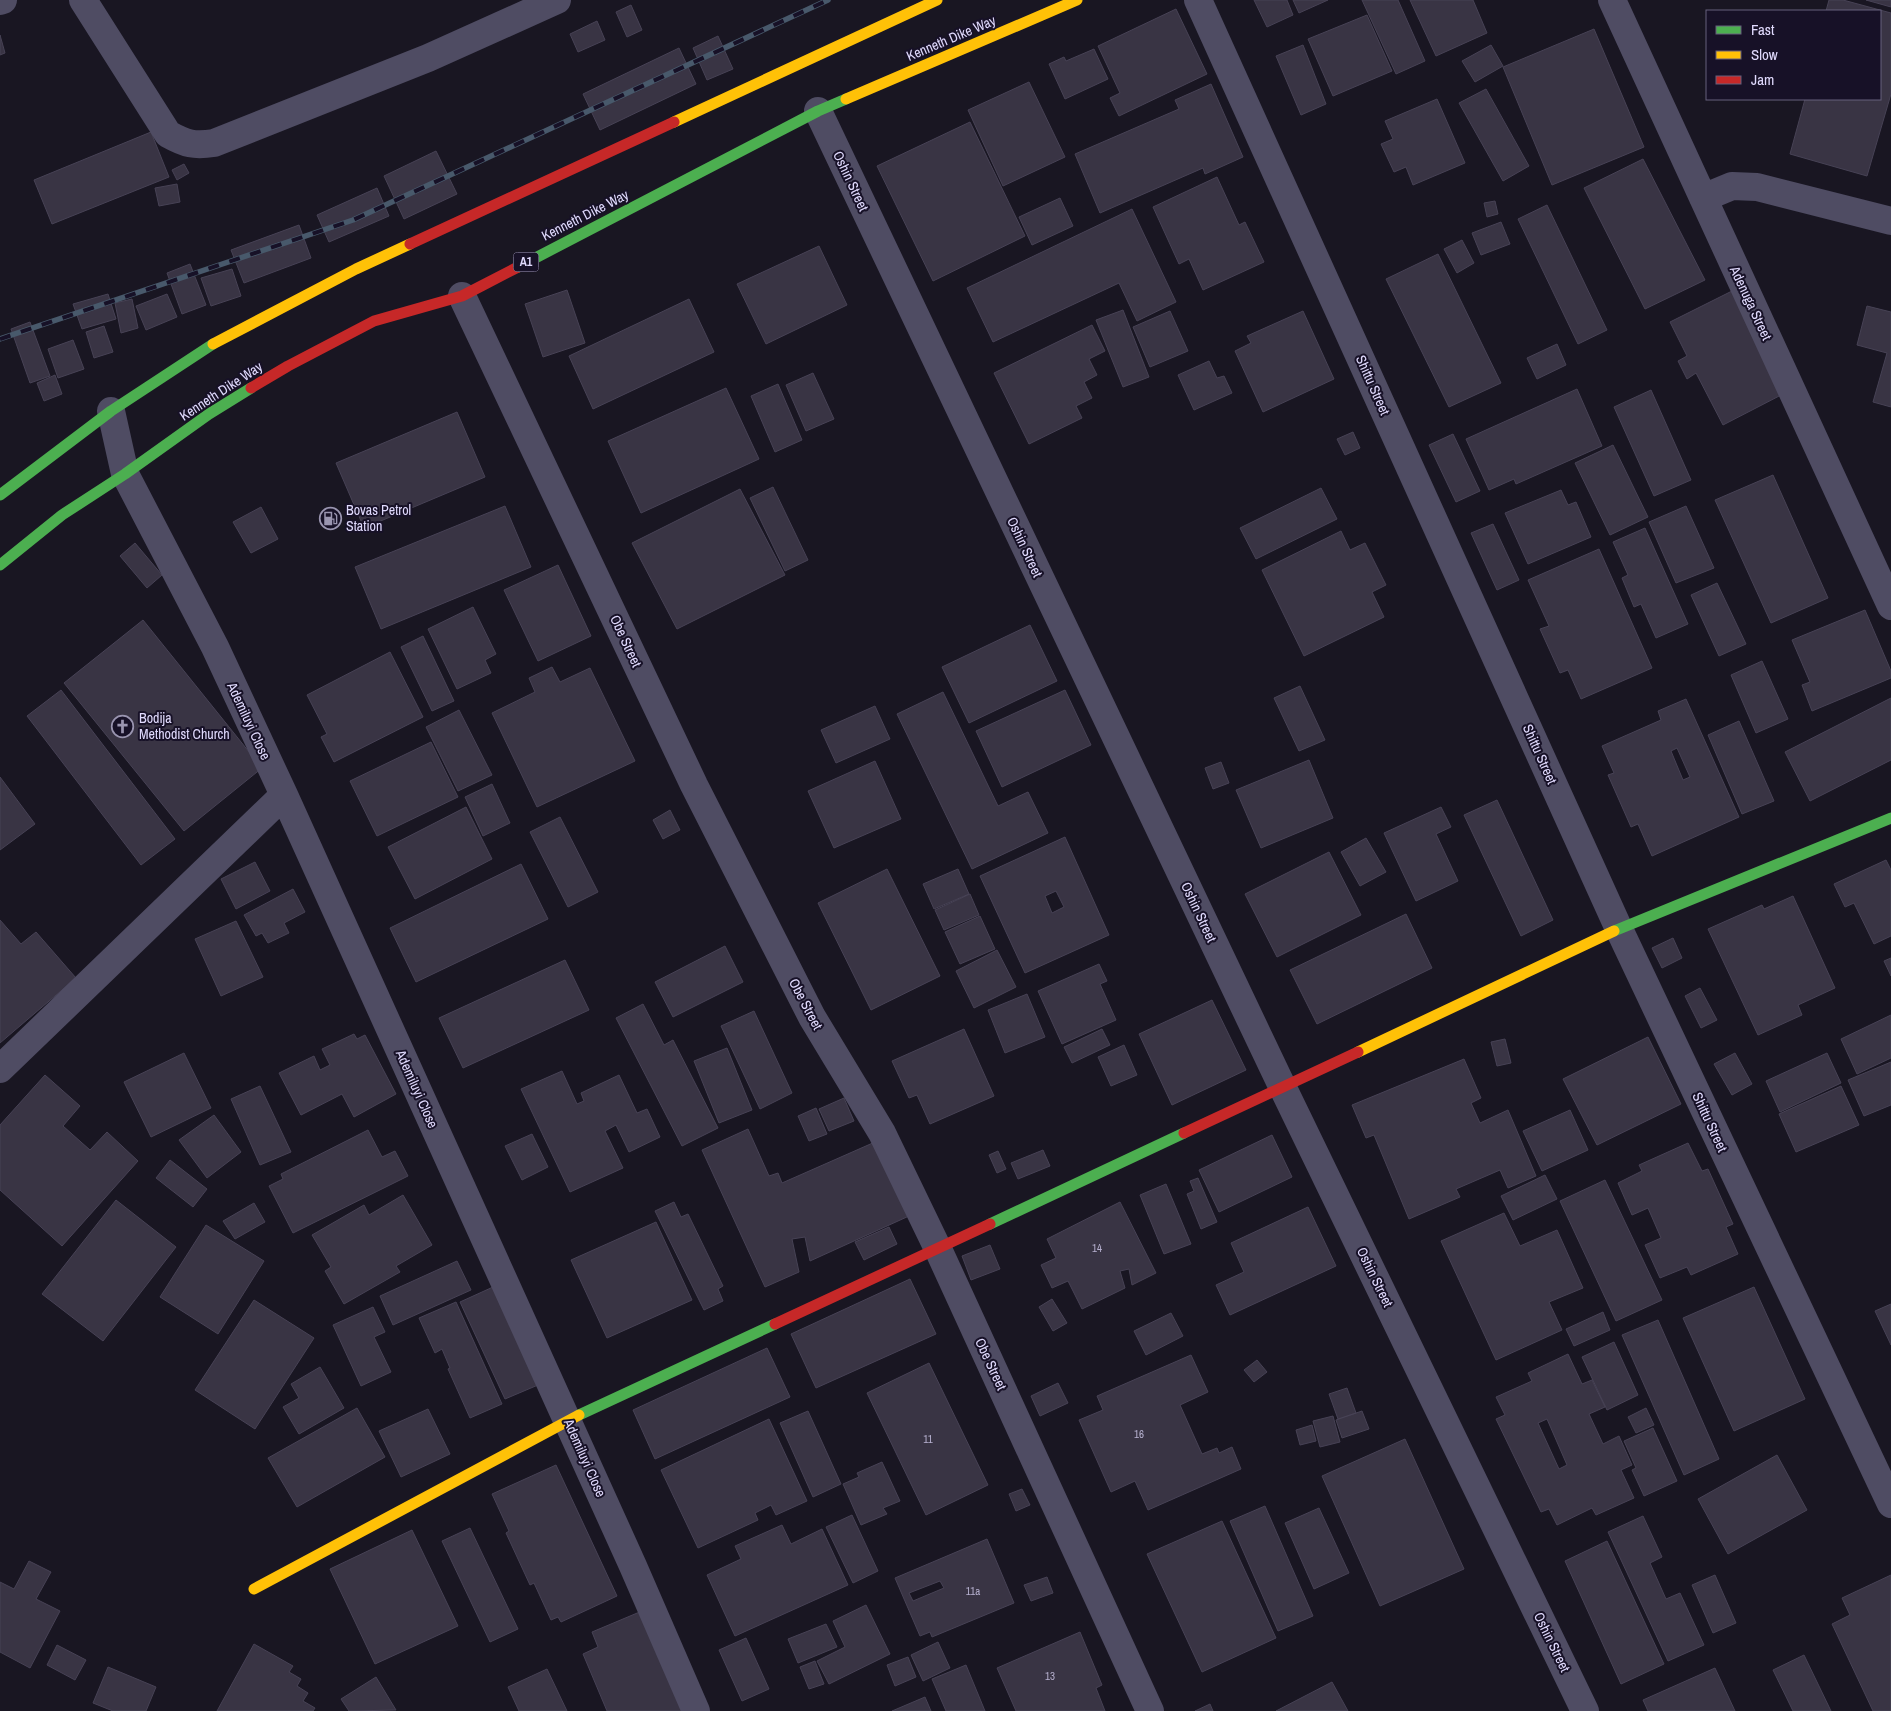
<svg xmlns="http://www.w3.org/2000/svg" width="1891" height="1711" viewBox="0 0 1891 1711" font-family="'Archivo Narrow',sans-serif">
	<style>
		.building { fill: #393444; stroke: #474255; fill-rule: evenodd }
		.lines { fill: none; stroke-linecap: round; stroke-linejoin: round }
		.street { stroke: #4f4c63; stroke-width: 28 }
		.fast { stroke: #4caf50; stroke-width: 11 }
		.slow { stroke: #ffc107; stroke-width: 11 }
		.jam { stroke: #c62828; stroke-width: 11 }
		.rail-casing { stroke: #48596b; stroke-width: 5.5 }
		.rail { stroke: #171127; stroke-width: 4; stroke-dasharray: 11; stroke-linecap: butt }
		.labels { text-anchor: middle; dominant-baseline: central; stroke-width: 4; stroke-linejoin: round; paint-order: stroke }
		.number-label { font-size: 11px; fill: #b6b0cf }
		.shield { fill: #171127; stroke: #a49ebd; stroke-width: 1 }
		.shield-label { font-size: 12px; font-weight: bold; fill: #e0dafd }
		.street-label { font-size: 14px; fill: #e0dafd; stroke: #171127 }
		.poi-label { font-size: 14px; fill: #e0dafd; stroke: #171127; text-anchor: start }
	</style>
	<rect width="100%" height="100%" fill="#191622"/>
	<path class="building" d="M1254 0H1287L1293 15 1267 27Z
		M1293 0H1328L1299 13Z
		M1362 0H1398L1425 61 1396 74Z
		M1410 0H1473L1487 33 1436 56Z
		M1829 0H1843L1891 13V94L1867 176 1790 154 1805 99H1880V11H1826Z
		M1866 0H1891V7Z
		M631 5 642 30 627 37 616 12Z
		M1176 9 1207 74 1119 116 1110 98 1120 93 1098 46Z
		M1367 15 1392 71 1333 96 1308 39Z
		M597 21 605 40 578 52 570 34Z
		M1594 29 1644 147 1552 185 1503 67Z
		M0 35 5 53 0 55Z
		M718 36 733 69 707 80 693 48Z
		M1303 45 1326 104 1301 115 1276 56Z
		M1491 45 1503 66 1475 82 1462 61Z
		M679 48 696 84 600 130 583 94Z
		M1094 49 1108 79 1065 99 1049 64 1064 57 1066 61Z
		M1029 82 1065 157 1003 186 968 110Z
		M1211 84 1243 157 1205 174 1203 168 1100 213 1075 154 1179 109 1175 100Z
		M1486 89 1529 166 1503 181 1459 103Z
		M1437 99 1465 163 1413 185 1406 167 1394 172 1381 144 1393 139 1385 121Z
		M970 122 1025 236 933 281 877 166Z
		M151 132 169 177 52 224 34 180Z
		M436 151 457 194 404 219 384 176Z
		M1643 159 1705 280 1645 309 1584 188Z
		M184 164 189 173 177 180 172 170Z
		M1217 177 1239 225 1245 222 1264 262 1203 290 1189 259 1179 264 1153 207Z
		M177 184 180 202 159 206 155 188Z
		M377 188 389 216 329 242 317 215Z
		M1060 198 1073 226 1032 245 1019 217Z
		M1495 201 1498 214 1487 217 1484 203Z
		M1547 205 1607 330 1578 344 1518 219Z
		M1132 209 1176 302 1137 321 1119 283 993 342 967 288Z
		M1501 222 1510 244 1481 255 1472 233Z
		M299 225 311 258 244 283 231 250Z
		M1462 240 1474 263 1457 273 1444 249Z
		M819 246 847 305 766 344 737 284Z
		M1438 254 1501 383 1449 407 1386 279Z
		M190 264 206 305 182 314 167 273Z
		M232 269 241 296 211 306 201 278Z
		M567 290 585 343 543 357 525 304Z
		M1732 291 1785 393 1723 425 1696 373 1687 379 1678 361 1687 356 1670 322Z
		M108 294 116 319 82 329 73 304Z
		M167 294 177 317 146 330 136 306Z
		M132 299 138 328 121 333 115 303Z
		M689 299 714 352 593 409 569 356Z
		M1867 306 1891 312V407L1873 402 1887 353 1857 345Z
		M1123 310 1149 377 1123 387 1096 320Z
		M1170 311 1188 351 1150 367 1133 327Z
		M1303 311 1334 379 1263 412 1235 351 1251 343 1247 336Z
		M30 322 50 376 30 383 11 329Z
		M1092 325 1105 351 1089 359 1097 375 1084 382 1092 398 1076 406 1082 418 1029 444 994 373Z
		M104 326 113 352 94 358 86 332Z
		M73 340 84 369 58 378 48 349Z
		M1557 344 1566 365 1537 379 1527 358Z
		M1209 361 1217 378 1224 376 1232 393 1194 410 1178 375Z
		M813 373 834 419 806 431 786 385Z
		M55 375 62 394 44 401 37 383Z
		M778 384 802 440 775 452 751 396Z
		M726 388 759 459 641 513 608 441Z
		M1577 389 1602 446 1516 484 1514 479 1489 490 1466 439Z
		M1651 390 1691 480 1654 496 1614 407Z
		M457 412 485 477 364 528 336 463Z
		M1353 432 1360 448 1345 455 1337 439Z
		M1453 434 1480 491 1456 502 1429 445Z
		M1613 445 1648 517 1610 535 1575 463Z
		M1773 475 1828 598 1771 623 1715 500Z
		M773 487 808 560 785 571 750 498Z
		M1321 488 1337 519 1256 559 1240 528Z
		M740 489 785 575 677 629 632 543Z
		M1561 490 1568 505 1576 502 1591 537 1528 564 1505 513Z
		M505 506 531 567 381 629 355 567Z
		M1686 506 1714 568 1676 583 1649 522Z
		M261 507 278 539 251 553 233 522Z
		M1493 524 1519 580 1497 590 1471 533Z
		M1645 528 1688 624 1656 638 1641 604 1634 607 1622 578 1628 575 1613 542Z
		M1341 531 1350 550 1365 543 1386 585 1372 592 1384 617 1304 656 1262 570Z
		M135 543 162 575 147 588 120 556Z
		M1599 549 1652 668 1581 699 1568 670 1560 673 1540 629 1549 626 1528 580Z
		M558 565 591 636 538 661 504 590Z
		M1717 583 1746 644 1719 656 1691 595Z
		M473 607 496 654 485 660 491 673 457 689 428 629Z
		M1865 610 1891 671V678L1812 711 1802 685 1810 682 1792 640Z
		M143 620 262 768 184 831 64 683Z
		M1030 625 1057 681 969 723 942 667Z
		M423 636 454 701 432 711 401 647Z
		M390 652 423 717 334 762 321 737 327 734 307 695Z
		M1762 661 1788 719 1756 733 1731 675Z
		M552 667 560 682 590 668 635 761 537 807 492 713 535 692 529 678Z
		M1300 686 1325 740 1299 751 1274 698Z
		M61 690 175 839 141 865 27 716Z
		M1065 690 1091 745 1002 787 976 731Z
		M943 692 998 806 1028 792 1048 833 972 869 897 714Z
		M1891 698V760L1810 801 1785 752Z
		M1686 699 1739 817 1652 856 1638 824 1631 827 1608 775 1614 773 1602 746 1661 720 1658 711ZM1677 748 1690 777 1683 780 1671 751Z
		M875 706 890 739 836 763 821 730Z
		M459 710 492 775 458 791 426 727Z
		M1739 721 1774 801 1742 814 1708 735Z
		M431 742 458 797 377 836 350 781Z
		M1309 760 1333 818 1261 848 1236 790Z
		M875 761 901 819 834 848 808 791Z
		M1221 762 1229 783 1213 789 1205 768Z
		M0 777 35 824 0 850Z
		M492 784 510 823 483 836 465 797Z
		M1497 800 1553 920 1521 936 1464 815Z
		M466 807 492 859 415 899 388 847Z
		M1441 807 1451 827 1436 834 1458 881 1416 901 1384 833Z
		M670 810 680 830 663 839 653 820Z
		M560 817 598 892 568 907 530 832Z
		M1065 837 1109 935 1025 973 980 876ZM1056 891 1064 907 1052 913 1045 896Z
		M1366 838 1386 872 1360 886 1341 852Z
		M1329 852 1361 915 1277 957 1245 894Z
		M1886 860 1891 870V936L1874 944 1854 903 1845 907 1834 884Z
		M255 862 270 891 236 909 221 879Z
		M521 864 548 919 416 982 390 928Z
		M887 869 940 976 871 1010 818 903Z
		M958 869 969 894 934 909 923 884Z
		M293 889 305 912 284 923 289 933 268 943 262 933 256 936 244 915Z
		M970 894 979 915 944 930 935 910Z
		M1793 896 1835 988 1798 1005 1802 1015 1758 1035 1708 929 1762 905 1764 909Z
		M1406 914 1432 968 1317 1024 1290 970Z
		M980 916 995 949 960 964 945 932Z
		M0 920 21 944 36 932 76 978 0 1043Z
		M236 921 263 977 221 996 195 939Z
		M1673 938 1682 958 1662 968 1652 948Z
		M725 946 743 982 673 1017 655 982Z
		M997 950 1016 987 974 1008 956 971Z
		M1891 958V976L1884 961Z
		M565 960 589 1010 463 1068 439 1018Z
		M1099 964 1107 981 1100 984 1116 1020 1062 1044 1038 991Z
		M1700 988 1717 1020 1701 1028 1685 996Z
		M1027 994 1045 1037 1005 1053 988 1010Z
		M1212 1000 1246 1070 1172 1105 1139 1034Z
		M643 1004 664 1045 673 1040 718 1128 682 1146 616 1018Z
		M754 1011 792 1093 760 1109 721 1026Z
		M1891 1015V1058L1857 1074 1841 1039Z
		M964 1029 994 1096 930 1124 917 1095 909 1098 892 1061Z
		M1102 1029 1110 1045 1072 1063 1064 1047Z
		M354 1034 357 1039 365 1035 396 1094 354 1117 342 1094 301 1115 279 1073 314 1056 320 1070 330 1065 322 1049Z
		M1648 1037 1681 1104 1597 1145 1563 1079Z
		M1505 1039 1511 1063 1497 1066 1491 1042Z
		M1124 1045 1137 1075 1111 1086 1098 1057Z
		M727 1048 752 1110 719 1123 694 1061Z
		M184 1053 211 1108 151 1137 124 1082Z
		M1735 1053 1752 1084 1732 1095 1714 1064Z
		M1827 1053 1841 1083 1780 1112 1766 1081Z
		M1464 1059 1481 1098 1471 1103 1480 1123 1508 1110 1536 1176 1508 1188 1500 1170 1456 1189 1460 1197 1409 1219 1374 1135 1366 1138 1352 1105Z
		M1891 1062V1105L1864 1116 1848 1080Z
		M562 1071 577 1104 584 1101 581 1093 619 1075 637 1113 647 1109 660 1137 629 1152 616 1125 605 1131 623 1168 570 1192 521 1089Z
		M45 1075 80 1106 63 1126 90 1150 107 1132 138 1161 62 1246 0 1190V1125Z
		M260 1086 291 1152 260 1165 231 1099Z
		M1841 1086 1859 1125 1796 1152 1779 1114Z
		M844 1098 854 1121 829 1131 819 1109Z
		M816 1108 827 1134 809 1141 798 1116Z
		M1570 1110 1588 1150 1542 1171 1523 1131Z
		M214 1115 241 1152 207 1178 179 1140Z
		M748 1129 769 1176 778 1173 782 1183 875 1142 909 1216 810 1261 805 1237 792 1239 799 1272 765 1287 702 1150Z
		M368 1130 382 1157 395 1151 408 1176 293 1233 269 1186 283 1179 281 1174Z
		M532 1134 548 1167 522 1180 505 1146Z
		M1272 1135 1292 1177 1219 1212 1199 1170Z
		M1688 1143 1702 1171 1708 1169 1733 1224 1726 1227 1738 1254 1691 1275 1687 1267 1660 1278 1645 1245 1661 1238 1648 1208 1632 1215 1618 1183 1642 1171 1639 1165Z
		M1043 1150 1050 1166 1018 1179 1011 1163Z
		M998 1151 1006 1169 997 1173 989 1155Z
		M170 1160 207 1189 193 1207 156 1178Z
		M1545 1175 1557 1199 1513 1220 1501 1196Z
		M1198 1178 1217 1222 1201 1229 1187 1194 1194 1191 1190 1181Z
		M1605 1180 1662 1300 1616 1321 1560 1201Z
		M1166 1184 1191 1244 1164 1254 1140 1195Z
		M403 1195 432 1245 396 1266 400 1272 344 1304 325 1271 331 1267 312 1235 364 1205 369 1215Z
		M116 1200 176 1247 103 1341 42 1294Z
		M674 1202 681 1217 688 1214 723 1286 718 1289 723 1301 704 1310 655 1211Z
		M1120 1202 1156 1273 1132 1285 1129 1269 1120 1271 1125 1288 1082 1309 1068 1281 1052 1288 1041 1265 1056 1258 1047 1239Z
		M254 1203 265 1222 235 1239 223 1221Z
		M1308 1207 1336 1266 1230 1315 1216 1285 1244 1272 1231 1243Z
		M1504 1213 1520 1246 1557 1230 1583 1288 1549 1302 1562 1330 1496 1360 1441 1241Z
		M656 1222 692 1300 607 1338 571 1260Z
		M206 1225 264 1261 218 1334 160 1297Z
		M889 1227 897 1244 864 1260 855 1242Z
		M990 1245 1000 1269 971 1280 962 1256Z
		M457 1261 471 1290 393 1325 380 1296Z
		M910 1279 936 1334 816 1388 791 1334Z
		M493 1287 538 1385 505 1399 460 1302Z
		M1754 1287 1805 1399 1734 1431 1683 1318Z
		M1052 1299 1067 1323 1053 1331 1039 1307Z
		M254 1300 314 1338 255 1429 195 1390Z
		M456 1302 502 1404 470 1418 448 1369 450 1368 442 1349 435 1353 419 1318Z
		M1891 1304V1345L1875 1311Z
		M373 1307 385 1332 374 1337 391 1372 361 1386 333 1325Z
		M1603 1312 1610 1330 1574 1346 1566 1329Z
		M1171 1313 1183 1336 1146 1355 1134 1331Z
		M1658 1320 1719 1459 1684 1475 1622 1335Z
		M1614 1342 1638 1395 1607 1410 1582 1357Z
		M767 1348 790 1397 655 1459 633 1410Z
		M1568 1354 1582 1384 1592 1380 1605 1407 1589 1414 1603 1444 1619 1436 1632 1465 1621 1470 1634 1498 1596 1515 1592 1508 1557 1525 1549 1509 1541 1512 1496 1419 1505 1415 1496 1397 1532 1381 1528 1373ZM1547 1419 1567 1465 1559 1469 1538 1423Z
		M1191 1355 1208 1392 1180 1405 1202 1454 1217 1448 1219 1453 1232 1447 1241 1469 1148 1510 1135 1481 1111 1492 1079 1420 1103 1410 1097 1396Z
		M1257 1360 1267 1372 1254 1382 1244 1370Z
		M929 1363 988 1485 926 1515 867 1393Z
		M320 1367 344 1408 299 1434 283 1407 299 1398 291 1384Z
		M1058 1383 1068 1403 1040 1416 1031 1396Z
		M1347 1388 1356 1413 1338 1419 1329 1394Z
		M357 1408 385 1457 297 1507 268 1458Z
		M1646 1408 1654 1425 1636 1433 1628 1417Z
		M428 1409 450 1454 401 1477 379 1431Z
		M808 1411 841 1484 813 1497 780 1423Z
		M1362 1411 1369 1429 1342 1438 1336 1420Z
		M1333 1416 1340 1442 1320 1447 1313 1421Z
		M769 1419 807 1501 776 1515 771 1505 755 1513 758 1520 698 1548 661 1470Z
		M1312 1425 1316 1441 1300 1445 1296 1430Z
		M1653 1428 1677 1481 1644 1496 1632 1470 1636 1468 1624 1441Z
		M1405 1439 1464 1569 1380 1606 1322 1476Z
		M1777 1455 1807 1510 1728 1554 1698 1499Z
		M882 1462 900 1501 883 1508 887 1514 861 1525 843 1484 859 1477 857 1473Z
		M556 1465 617 1596 561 1622 558 1617 551 1620 534 1583 530 1585 506 1533 509 1531 492 1494Z
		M1022 1489 1030 1505 1016 1511 1009 1494Z
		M1265 1506 1313 1616 1278 1631 1230 1521Z
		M1319 1508 1349 1573 1314 1589 1285 1523Z
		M852 1515 878 1571 853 1583 826 1527Z
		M1643 1516 1662 1557 1650 1563 1666 1599 1680 1593 1704 1645 1668 1661 1608 1532Z
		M1222 1521 1276 1638 1202 1672 1147 1554Z
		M782 1525 791 1544 822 1529 848 1585 735 1636 707 1575 741 1559 735 1546Z
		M470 1528 518 1629 490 1642 442 1541Z
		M412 1530 458 1626 375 1664 330 1569Z
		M987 1539 1014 1603 932 1637 930 1632 920 1636 895 1578ZM940 1581 944 1588 913 1601 909 1593Z
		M1607 1541 1664 1664 1621 1684 1565 1561Z
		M29 1561 51 1572 36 1599 60 1611 30 1668 0 1652V1582L14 1589Z
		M1715 1575 1736 1623 1713 1633 1692 1585Z
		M1891 1575V1711H1873L1832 1624 1850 1615 1842 1598Z
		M1047 1577 1053 1593 1031 1601 1024 1585Z
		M866 1605 890 1654 829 1684 817 1661 845 1647 833 1621Z
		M642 1611 684 1711H607L583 1654 598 1647 592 1632Z
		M826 1624 837 1647 798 1663 788 1639Z
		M1080 1632 1102 1685 1096 1688 1105 1711H1016L997 1668Z
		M746 1638 769 1689 742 1701 719 1650Z
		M938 1642 950 1668 923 1681 911 1655Z
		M254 1644 293 1666 289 1672 301 1679 297 1686 308 1693 303 1701 315 1708 313 1711H217Z
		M57 1645 86 1660 75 1680 47 1665Z
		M1804 1655 1831 1711H1793L1773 1670Z
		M908 1657 916 1677 895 1686 887 1665Z
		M815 1661 824 1684 809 1689 800 1667Z
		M966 1665 985 1711H946L932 1679Z
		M108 1667 156 1687 146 1711H113L93 1703Z
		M1715 1668 1735 1711H1648L1643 1700Z
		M547 1669 567 1711H519L508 1687Z
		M376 1677 396 1710 349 1711 341 1699Z
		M1332 1682 1348 1711H1276Z
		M925 1697 931 1711H892Z
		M1210 1704 1213 1711H1195Z"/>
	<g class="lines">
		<path class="street" d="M83 0 168 134C186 144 194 146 214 143L428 58 557 0
			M1198 0 1619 929 1891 1504
			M1612 0 1891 606
			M0 1 3 0
			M818 111 1282 1086 1585 1711
			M1703 198 1732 186 1757 187 1891 221
			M462 296 694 785 812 1017 882 1133 938 1249 1150 1711
			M111 411 125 474 215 647 284 795 633 1566 696 1711
			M0 1069 284 795"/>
		<path class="fast" d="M518 267 818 111 846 99
			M0 495 111 411 213 344
			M0 565 62 515 125 474 209 414 251 388
			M1614 931 1891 818
			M990 1224 1184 1133
			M579 1415 775 1324"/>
		<path class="slow" d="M846 99 1077 0
			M674 122 937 0
			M213 344 356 269 410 244
			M1358 1052 1614 931
			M254 1589 579 1415"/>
		<path class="jam" d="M410 244 674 122
			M251 388 288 366 374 321 462 296 518 267
			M1184 1133 1358 1052
			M775 1324 990 1224"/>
		<defs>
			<path id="rail" d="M0 339 353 220 828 0"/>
		</defs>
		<use href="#rail" class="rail-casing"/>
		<use href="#rail" class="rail"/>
	</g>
	<defs>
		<symbol id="fuel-ring" viewBox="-11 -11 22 22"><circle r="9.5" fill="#171127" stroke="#9a95b0" stroke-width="1.5"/><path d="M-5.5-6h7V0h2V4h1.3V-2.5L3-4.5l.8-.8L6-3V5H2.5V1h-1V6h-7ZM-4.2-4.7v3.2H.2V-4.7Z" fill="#9a95b0"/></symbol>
		<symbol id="church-ring" viewBox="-11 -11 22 22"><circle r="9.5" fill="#171127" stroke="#9a95b0" stroke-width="1.5"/><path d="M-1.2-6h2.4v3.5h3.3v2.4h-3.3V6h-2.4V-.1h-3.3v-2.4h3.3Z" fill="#9a95b0"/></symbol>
	</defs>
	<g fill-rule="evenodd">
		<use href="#fuel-ring" x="318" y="506" width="25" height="25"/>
		<use href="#church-ring" x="110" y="714" width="25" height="25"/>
	</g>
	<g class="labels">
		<g class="number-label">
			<text x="1097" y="1248">14</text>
			<text x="1139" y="1434">16</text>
			<text x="928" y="1439">11</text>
			<text x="973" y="1591">11a</text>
			<text x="1050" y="1676">13</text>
		</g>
		<rect class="shield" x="513.5" y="252.5" width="25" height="19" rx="4"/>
		<g class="shield-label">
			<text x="526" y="262">A1</text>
		</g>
		<g class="street-label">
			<text transform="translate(951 38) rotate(-23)">Kenneth Dike Way</text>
			<text transform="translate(851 181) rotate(65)">Oshin Street</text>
			<text transform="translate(585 215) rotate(-27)">Kenneth Dike Way</text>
			<text transform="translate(1751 303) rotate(65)">Adenuga Street</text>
			<text transform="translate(1373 385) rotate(66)">Shittu Street</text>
			<text transform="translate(221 391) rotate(-33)">Kenneth Dike Way</text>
			<text transform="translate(1025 547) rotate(65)">Oshin Street</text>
			<text transform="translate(626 641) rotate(65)">Obe Street</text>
			<text transform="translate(249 721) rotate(65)">Ademiluyi Close</text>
			<text transform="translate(1540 754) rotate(66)">Shittu Street</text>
			<text transform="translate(1199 912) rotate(65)">Oshin Street</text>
			<text transform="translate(806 1004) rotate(62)">Obe Street</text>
			<text transform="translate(417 1089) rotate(66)">Ademiluyi Close</text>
			<text transform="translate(1710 1122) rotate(65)">Shittu Street</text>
			<text transform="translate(1375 1277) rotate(64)">Oshin Street</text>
			<text transform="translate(991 1364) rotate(65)">Obe Street</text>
			<text transform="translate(585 1458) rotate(66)">Ademiluyi Close</text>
			<text transform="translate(1552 1642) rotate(64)">Oshin Street</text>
		</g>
		<g class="poi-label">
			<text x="346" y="510">Bovas Petrol<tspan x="346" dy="16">Station</tspan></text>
			<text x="139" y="718">Bodija<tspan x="139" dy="16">Methodist Church</tspan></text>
		</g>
	</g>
	<rect x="1706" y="10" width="175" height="90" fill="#171127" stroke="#67617d"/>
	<rect x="1716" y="26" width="25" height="8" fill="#4caf50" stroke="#67617d"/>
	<text x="1751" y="35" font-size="15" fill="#e0dafd">Fast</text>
	<rect x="1716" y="51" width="25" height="8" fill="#ffc107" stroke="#67617d"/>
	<text x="1751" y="60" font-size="15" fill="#e0dafd">Slow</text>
	<rect x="1716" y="76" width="25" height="8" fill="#c62828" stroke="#67617d"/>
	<text x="1751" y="85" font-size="15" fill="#e0dafd">Jam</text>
</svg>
